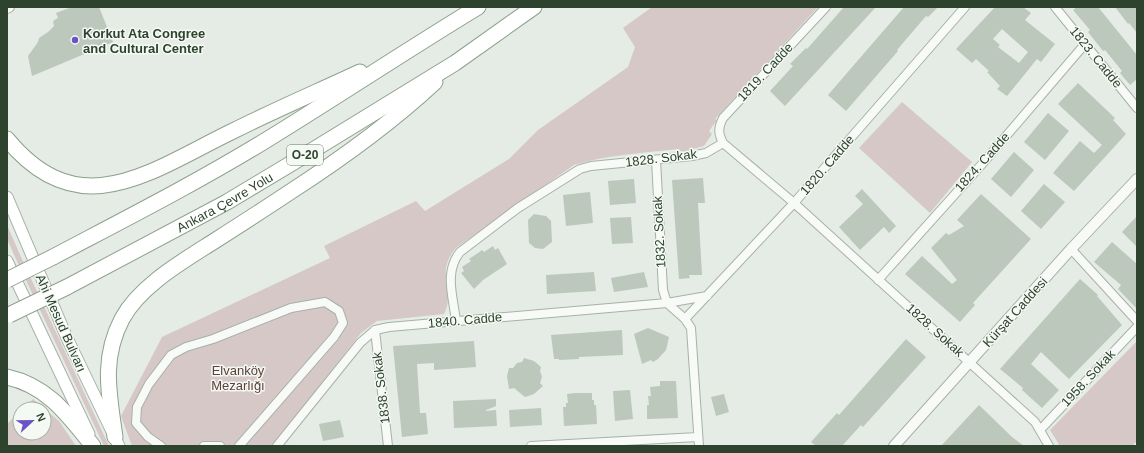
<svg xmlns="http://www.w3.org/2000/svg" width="1144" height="453" viewBox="0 0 1144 453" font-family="Arial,sans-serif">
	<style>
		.green { fill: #d5c8c6 }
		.building { fill: #bcc8bc; fill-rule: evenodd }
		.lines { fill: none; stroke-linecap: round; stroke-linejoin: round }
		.minor-casing { stroke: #a6b2a6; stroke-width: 10 }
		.tertiary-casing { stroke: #a6b2a6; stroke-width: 12 }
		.secondary-casing { stroke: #a6b2a6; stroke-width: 13 }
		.motorway-casing { stroke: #8ea18d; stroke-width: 17 }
		.minor { stroke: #f7faf7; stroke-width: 8 }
		.tertiary { stroke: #f7faf7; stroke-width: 10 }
		.secondary { stroke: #fff; stroke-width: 11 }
		.motorway { stroke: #fff; stroke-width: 15 }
		.motorway-bridge-casing { stroke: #8ea18d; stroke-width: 17; stroke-linecap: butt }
		.motorway-bridge { stroke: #fff; stroke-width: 15 }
		.poi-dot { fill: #6b53c7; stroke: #f5f9f4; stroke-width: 1.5 }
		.labels { text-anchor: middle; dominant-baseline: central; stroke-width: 3; stroke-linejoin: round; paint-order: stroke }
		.shield { fill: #f5f9f4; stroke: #697a69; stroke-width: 1 }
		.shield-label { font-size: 12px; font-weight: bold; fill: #2d432d }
		.poi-label { font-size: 13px; font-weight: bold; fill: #2d432d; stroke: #f5f9f4; text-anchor: start }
		.street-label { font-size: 13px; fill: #2d432d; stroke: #f5f9f4 }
		.park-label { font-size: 13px; fill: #5e413b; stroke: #f5f9f4 }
	</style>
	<rect width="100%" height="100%" fill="#e5ebe5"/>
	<path class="green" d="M652 7H818L715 119 717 120 709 131 712 134 704 146 682 152 678 149C643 153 607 155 574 165L457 247C433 273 457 288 444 314L377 321 361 333 272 446H132L121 416 162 337 330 258 324 246 416 201 425 211 509 159 538 130 628 67 635 47 623 28Z
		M902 102 972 162 930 213 859 148Z
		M7 225 21 257 109 446H104L16 259 7 239Z
		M1137 341V441L1132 446H1060L1050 430Z
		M33 399 59 421 76 446H7V424L20 411V433H44V409H23Z"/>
	<path class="building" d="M72 7H99L113 42 32 76 28 56 38 42 39 38 48 32 54 26 53 21 58 18 56 13Z
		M844 7H876L785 106 770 91 793 66 790 64 806 48 807 49Z
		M904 7H938L928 17 926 16 897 50 898 51 846 111 828 95Z
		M995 7H1023L1031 13 1025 20 1055 44 1041 62 1037 59 1007 96 997 89 1000 86 987 72 989 71 976 59 972 63 956 49ZM1002 29 1028 52 1019 63 998 47 1000 45 993 39Z
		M1077 7H1098L1137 55V79L1130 85 1120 73 1122 71 1105 50 1103 51 1088 32 1090 30 1073 10Z
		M1115 7H1137V33L1129 23 1128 24Z
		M1078 83 1115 118 1113 120 1126 134 1074 191 1053 173 1080 141 1094 153 1102 145 1058 104Z
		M1048 113 1069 131 1045 160 1024 142Z
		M1014 152 1034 170 1011 197 991 179Z
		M703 178 705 203H698L702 275H689L690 278 679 279 672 180Z
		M634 179 636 203 610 205 608 181Z
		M1044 184 1065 202 1041 229 1021 211Z
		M862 189 896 226 889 233 884 227 860 250 839 227 863 204 855 196Z
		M590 192 593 223 566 226 563 195Z
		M981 194 1031 239 973 303 975 305 960 322 905 274 922 256 952 284 957 280 931 248 946 233 949 235 964 226 957 220Z
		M534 214 546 216 551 221 552 242 543 249 535 248 529 243 528 220Z
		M1137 216V247L1122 232Z
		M631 217 633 243 612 244 610 218Z
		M1112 242 1137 264V309L1118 289 1121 285 1094 262Z
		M493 246 495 250 498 248 507 264 483 280 474 289 461 273 464 271 462 267 471 261 469 259 478 253 482 250 484 252Z
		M594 272 596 291 547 294 546 275Z
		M644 272 648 287 614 292 611 278Z
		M1080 279 1098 295 1097 296 1122 325 1069 379 1041 352 1031 364 1059 390 1042 408 1022 390 1023 388 1000 369Z
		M648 328 669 337 666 350 658 359 653 362 651 360 642 364 634 334Z
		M622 330 623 355 579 357V359L559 360V359H554L551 335Z
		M906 339 926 357 863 427 861 425 842 446H816L811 442 837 413 839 415Z
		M474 341 476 367 434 370V363L417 364 420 413H426L428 434 402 437 393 346Z
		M524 358 534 361 541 367 540 371 542 377 540 383 543 386 534 394 525 397 514 388 509 389 507 376 509 368H513L517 363 522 362Z
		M660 381H676L678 418 647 419V405H649L648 396H651L650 387 660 386Z
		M630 390 633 419 615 421 613 391Z
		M575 393H592V400H594V405H596L597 424 564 426 563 407H566V403H568L567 394Z
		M724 394 729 412 716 416 711 397Z
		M496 399V406L486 410V411L496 410 497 426 454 428 453 401Z
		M979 405 1012 437 1024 446H941Z
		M541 408 542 425 510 427 509 410Z
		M340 420 344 437 323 441 319 424Z"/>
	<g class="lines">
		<defs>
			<path id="minor" d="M826 7 723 118C718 128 718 133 723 143L794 203 1035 422 1049 446
				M1055 7 1137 108
				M656 160 663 290 667 303 685 319 691 328 699 446
				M1071 249 1137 321
				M878 280 983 163 1085 44
				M685 319 794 203 965 7
				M456 321C453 296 444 272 460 252L518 208 580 169 591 166 692 156 706 153 723 143
				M375 330 388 446
				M1040 430 1137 327
				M161 446 148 437 136 423 137 407 149 384 171 355 186 347 213 339 291 308 325 302 339 311 343 323 334 337 239 446
				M204 446H220
				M277 446 360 343 375 330 389 327 667 303 707 296
				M531 446 698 437"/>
			<path id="tertiary" d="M7 8 9 7
				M894 446 1071 249 1137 179"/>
			<path id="secondary" d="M7 197 67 338 119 446
				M7 261 89 434"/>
			<g id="motorway">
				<path d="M7 139C80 228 152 170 233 131 275 110 317 92 360 72"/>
				<path d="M53 257C125 219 198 182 268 139 338 96 407 50 478 7"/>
				<path id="s1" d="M67 287 227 202 292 163 455 63 534 7"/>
				<path d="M7 377C48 386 68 415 93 446"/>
				<path d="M115 437C109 394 101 359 122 319 140 285 185 260 216 240 241 224 266 208 290 192 341 159 390 124 435 82"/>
			</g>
		</defs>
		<use href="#minor" class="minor-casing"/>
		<use href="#tertiary" class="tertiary-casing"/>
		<use href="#secondary" class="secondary-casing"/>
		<use href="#motorway" class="motorway-casing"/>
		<use href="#minor" class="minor"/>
		<use href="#tertiary" class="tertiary"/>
		<use href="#secondary" class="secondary"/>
		<use href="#motorway" class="motorway"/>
		<defs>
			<path id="motorway-bridge" d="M7 280 53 257
				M9 315 67 287"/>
		</defs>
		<use href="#motorway-bridge" class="motorway-bridge-casing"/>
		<use href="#motorway-bridge" class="motorway-bridge"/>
	</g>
	<circle class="poi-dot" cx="75" cy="40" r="4"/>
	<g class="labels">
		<rect class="shield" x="287" y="145" width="36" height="20" rx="3"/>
		<g class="shield-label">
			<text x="305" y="155">O-20</text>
		</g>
		<g class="poi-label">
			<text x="83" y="33">Korkut Ata Congree<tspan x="83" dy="15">and Cultural Center</tspan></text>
		</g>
		<g class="street-label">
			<text transform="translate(1096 57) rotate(51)">1823. Cadde</text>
			<text transform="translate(765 72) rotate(-47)">1819. Cadde</text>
			<text transform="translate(661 158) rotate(-7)">1828. Sokak</text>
			<text transform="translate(982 162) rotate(-48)">1824. Cadde</text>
			<text transform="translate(827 165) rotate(-49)">1820. Cadde</text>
			<text stroke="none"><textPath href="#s1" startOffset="179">Ankara Çevre Yolu</textPath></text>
			<text transform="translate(659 232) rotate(-93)">1832. Sokak</text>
			<text transform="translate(1015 312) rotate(-48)">Kürşat Caddesi</text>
			<text transform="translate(465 320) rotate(-5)">1840. Cadde</text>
			<text transform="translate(61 323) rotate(66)">Ahi Mesud Bulvarı</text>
			<text transform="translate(935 330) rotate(42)">1828. Sokak</text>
			<text transform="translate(1088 378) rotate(-47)">1958. Sokak</text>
			<text transform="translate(381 388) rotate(-97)">1838. Sokak</text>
		</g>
		<g class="park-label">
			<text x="238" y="370">Elvanköy<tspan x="238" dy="15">Mezarlığı</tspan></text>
		</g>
	</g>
	<rect width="1144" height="453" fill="none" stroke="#2d432d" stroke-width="16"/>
	<g transform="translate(32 421) rotate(68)"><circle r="19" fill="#f5f9f4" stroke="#a5b0a4"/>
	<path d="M0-3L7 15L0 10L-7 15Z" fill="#6b53c7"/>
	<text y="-6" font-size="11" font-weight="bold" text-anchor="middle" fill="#2d432d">N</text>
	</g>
</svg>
